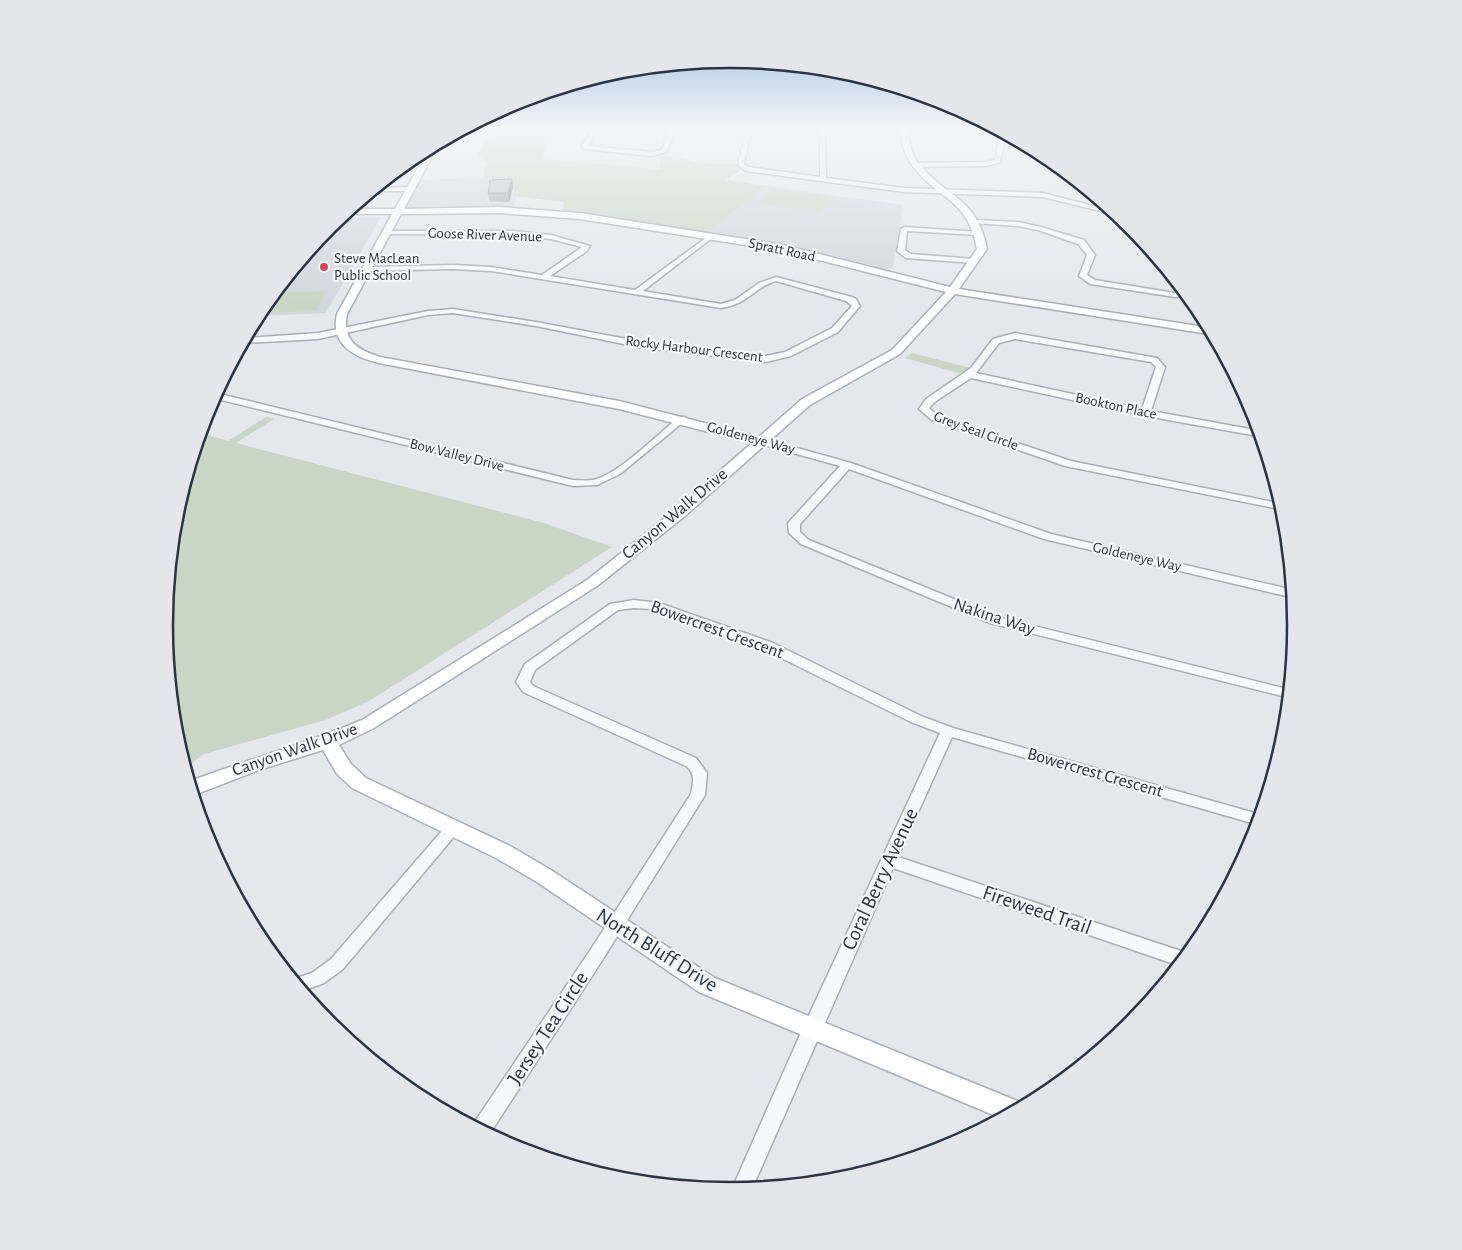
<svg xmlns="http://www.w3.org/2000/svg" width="1462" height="1250" viewBox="0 0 1462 1250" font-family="'Alegreya Sans',sans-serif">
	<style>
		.built { fill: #d2d6de }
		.green { fill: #c9d6c5 }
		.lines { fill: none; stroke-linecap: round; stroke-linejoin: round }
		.street-casing { stroke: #a9aeb7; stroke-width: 3 }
		.secondary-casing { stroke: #a9aeb7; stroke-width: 3 }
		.street { fill: #f7f8fa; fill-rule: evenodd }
		.secondary { fill: #fff; fill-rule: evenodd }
		.wall { fill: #a1a5ae }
		.shaded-wall { fill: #83868d }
		.building { fill: #bbc0ca; stroke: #83868d }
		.poi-dot { fill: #d1495b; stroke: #f4f6f9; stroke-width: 2 }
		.labels { text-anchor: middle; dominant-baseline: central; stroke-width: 4.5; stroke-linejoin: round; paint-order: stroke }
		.far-street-label { font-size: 15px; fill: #2b3445; stroke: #f4f6f9 }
		.far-poi-label { font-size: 15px; fill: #2b3445; stroke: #f4f6f9; text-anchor: start }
		.street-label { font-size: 18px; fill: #2b3445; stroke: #f4f6f9 }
		.near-street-label { font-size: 21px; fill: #2b3445; stroke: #f4f6f9 }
		.rim { fill: none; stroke: #2b3445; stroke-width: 2.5 }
	</style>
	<rect width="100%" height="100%" fill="#e4e7ec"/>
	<path class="built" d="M504 177 510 178 520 185 513 209 403 210 421 180Z
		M768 186 903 205 893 267 886 270 807 250 707 232Z
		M381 217 326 313 257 316 331 224 339 218Z"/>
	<path class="green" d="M503 128H544L550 133V136L543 155 544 157 541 159 659 169 661 155H666L701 163 737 164V167L742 170 725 180 768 186 707 232 563 210 564 202 513 196 516 186H504L506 179 484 178V169L487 165 482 158 477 156 486 140 502 134Z
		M776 189 836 198 819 212 758 203Z
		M325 291 317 311 259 313 274 293Z
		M912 353 971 368 962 374 905 358Z
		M266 417 274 419 236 443 544 523 612 547 369 701 326 720 204 754 185 768 176 735 165 625 176 514 200 433 228 441Z"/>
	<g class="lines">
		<defs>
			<path id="street" d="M593 128H598L588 146 651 152 662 150 670 128H676L666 152 651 156 584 149 582 146Z
				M746 128H751L744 164 748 167 820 177V128H825L826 178 904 188 1043 193 1116 212 1121 216 1043 197 904 192 746 171 738 165Z
				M992 128H997L1005 139 1000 162 986 166 916 167 913 165 916 163 986 162 995 160 999 139Z
				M409 160H425L428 162 425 164 405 163Z
				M375 188 411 187 414 189 411 191H371Z
				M975 220 1018 222 1041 227 1084 240 1095 255 1087 275 1095 280 1175 293 1186 292 1190 296 1175 297 1090 284 1079 276 1087 255 1078 244 1038 230 1018 226 973 223V221Z
				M904 227 980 232V234L978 235 907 231 905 250 911 254 974 259 978 261 974 263 906 258 897 251 901 229Z
				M387 231H513L551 235 590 246 587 251 550 276 635 290 710 235 712 236V238L643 291 721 304 735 300 759 283 776 277 852 297 856 299 860 306 838 332 791 356 766 362 643 348 536 326 453 313 428 315 318 339 243 343 245 338 318 333 428 311 453 309 536 322 643 342 766 356 785 352 832 328 852 306 846 301 776 281C754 287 749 304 721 308L491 271 453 269 363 271 362 269 366 267 453 265 491 267 542 275 582 247 551 239 513 235 385 234 383 233Z
				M1015 333 1157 358 1165 367 1151 411 1261 431 1263 437 1146 416 971 378 936 401 929 408 938 416 1071 461 1283 504 1285 510 1065 466 932 420 919 409 926 399 971 368 993 339ZM1015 339 1151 362 1156 367 1142 409 976 373 999 343Z
				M216 393 573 480C579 480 586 481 593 480 618 475 658 434 679 417H685L687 419 620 474 597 485 573 486 213 398Z
				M761 438 851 463 1051 534 1294 590V598L1044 539 849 469 800 524V532L809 540 998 617 1291 690 1290 698 990 623 801 544 789 533 788 523 840 466 757 443V439Z
				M634 600 659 603 773 643 921 716 953 728 1262 815 1259 825 952 737 898 857 1190 954 1180 966 893 868 752 1189 731 1191 803 1028 940 733 911 722 763 649 652 609 634 608 618 610 535 670 530 682 533 686 696 758 707 773 705 795 603 959 489 1135 473 1126 474 1123 591 949 691 794C693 783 696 774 686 766L523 692 516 682 525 664 610 604Z
				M452 823 457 825 460 829 457 833 343 969 324 983 302 991 293 979 312 973 331 959 447 825Z"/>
			<path id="secondary" d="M899 128H907C909 139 910 152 917 161 944 198 977 195 987 249L959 289 1211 328 1215 335 955 294 900 354 810 405 685 516 597 586 374 728 339 745 351 764 366 778 510 846 551 870 715 978 1025 1104 1026 1106 1003 1119 699 992 537 882 496 858 352 788 337 774 323 750 259 770 194 795 190 781C247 760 306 744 362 720L587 580 675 510 752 443 619 409 379 363C353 357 330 344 337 314L392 214H343L349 209H395L429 148 437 143 438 145 404 209 499 207 580 213 783 245 950 287 977 249C968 196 934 199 910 162 903 152 902 139 899 128ZM499 213 580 219 783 251 946 292 892 350 802 399 759 437 619 401 380 357C357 350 342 340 347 314L401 214Z"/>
		</defs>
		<use href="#street" class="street-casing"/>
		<use href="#secondary" class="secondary-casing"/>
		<use href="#street" class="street"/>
		<use href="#secondary" class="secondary"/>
	</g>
	<path class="wall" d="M513 187 509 202 489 201 488 193Z"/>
	<path class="shaded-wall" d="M512 179 513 187 509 202 508 193Z"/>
	<path class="building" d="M512 179 508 193H488L490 180Z"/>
	<linearGradient id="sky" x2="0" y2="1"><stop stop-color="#8bb4dd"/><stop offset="0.42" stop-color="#f3f4f6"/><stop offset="1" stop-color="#f3f4f6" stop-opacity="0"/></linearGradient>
	<rect width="1462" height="302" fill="url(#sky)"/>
	<circle class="poi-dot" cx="324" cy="267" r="5"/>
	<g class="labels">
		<g class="far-street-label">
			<text transform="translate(485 235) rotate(2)">Goose River Avenue</text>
			<text transform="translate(782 250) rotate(12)">Spratt Road</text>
			<text transform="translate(694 349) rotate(7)">Rocky Harbour Crescent</text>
			<text transform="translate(1116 406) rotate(12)">Bookton Place</text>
			<text transform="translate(976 431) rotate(20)">Grey Seal Circle</text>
			<text transform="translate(751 438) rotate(15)">Goldeneye Way</text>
			<text transform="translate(457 455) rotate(14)">Bow Valley Drive</text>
			<text transform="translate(1137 557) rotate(13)">Goldeneye Way</text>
		</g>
		<g class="far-poi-label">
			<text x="334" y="258">Steve MacLean<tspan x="334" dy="17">Public School</tspan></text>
		</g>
		<g class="street-label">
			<text transform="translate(675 514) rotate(-40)">Canyon Walk Drive</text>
			<text transform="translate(994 617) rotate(18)">Nakina Way</text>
			<text transform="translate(717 630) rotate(20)">Bowercrest Crescent</text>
			<text transform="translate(295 750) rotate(-19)">Canyon Walk Drive</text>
			<text transform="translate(1095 773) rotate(16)">Bowercrest Crescent</text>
		</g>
		<g class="near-street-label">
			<text transform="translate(880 879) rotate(-65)">Coral Berry Avenue</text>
			<text transform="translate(1037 910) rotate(19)">Fireweed Trail</text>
			<text transform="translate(657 950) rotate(32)">North Bluff Drive</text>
			<text transform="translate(548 1028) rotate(-57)">Jersey Tea Circle</text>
		</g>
	</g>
	<path d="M0 0H1462V1250H0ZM173 625a557 557 0 1 1 1114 0a557 557 0 1 1-1114 0Z" fill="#e4e6eb" fill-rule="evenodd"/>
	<path class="rim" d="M173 625a557 557 0 1 1 1114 0a557 557 0 1 1-1114 0Z"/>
</svg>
